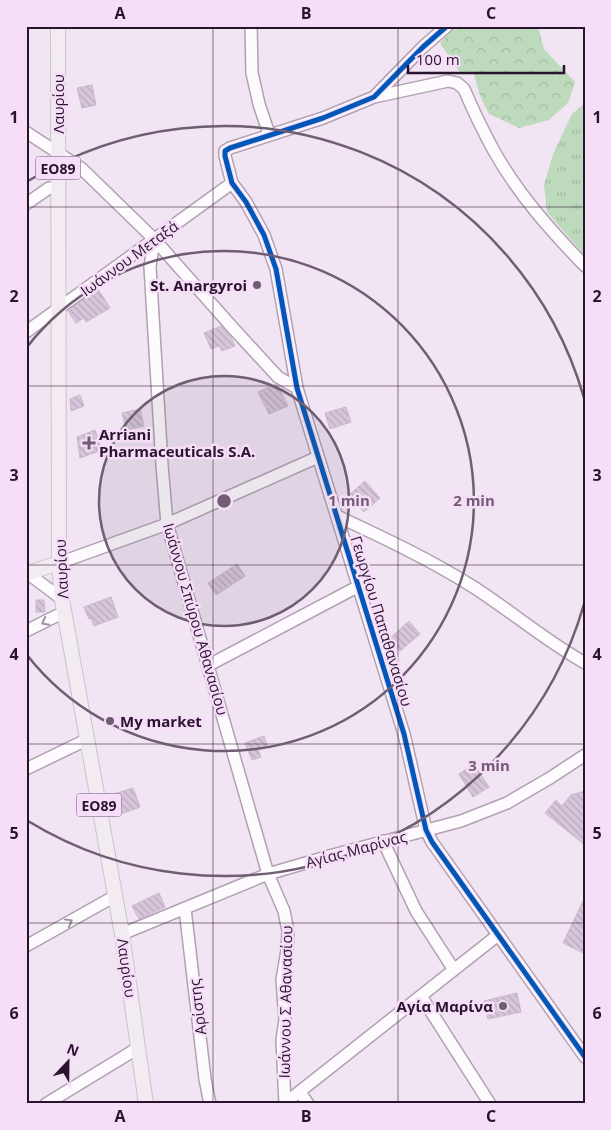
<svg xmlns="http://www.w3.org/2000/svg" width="611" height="1130" viewBox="0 0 611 1130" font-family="'Open Sans',sans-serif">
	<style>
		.grass { fill: url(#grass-tufts) }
		.forest { fill: url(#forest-crowns) }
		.building { fill: url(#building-back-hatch); stroke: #c9b9cc }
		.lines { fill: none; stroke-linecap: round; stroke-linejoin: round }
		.minor-casing { stroke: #b1a1b3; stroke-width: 14 }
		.major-casing { stroke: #cbc2cd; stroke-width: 16 }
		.minor { stroke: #fdfbfd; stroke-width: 11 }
		.major { stroke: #f2ebf2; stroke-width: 14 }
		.cycleway-casing { stroke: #f6def9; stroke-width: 8 }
		.cycleway { stroke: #0057b8; stroke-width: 5 }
		.oneway { stroke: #9e939f }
		.grid { fill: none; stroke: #29142d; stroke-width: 1; stroke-opacity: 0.55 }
		.ring { fill: none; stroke: #6f5d72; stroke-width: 2.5 }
		.poi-dot { fill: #6f5d72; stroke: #f6def9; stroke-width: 2 }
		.labels { text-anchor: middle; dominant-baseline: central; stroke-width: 5; stroke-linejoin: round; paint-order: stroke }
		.shield { fill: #f6def9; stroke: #66516a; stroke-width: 1 }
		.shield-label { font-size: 14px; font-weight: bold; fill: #29142d }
		.street-label { font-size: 15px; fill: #29142d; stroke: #f6def9 }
		.poi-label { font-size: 15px; font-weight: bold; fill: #29142d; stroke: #f6def9; text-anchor: end }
		.centre { fill: #6f5d72; stroke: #f6def9; stroke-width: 2.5 }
		.ring-label { font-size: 15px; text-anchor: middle; font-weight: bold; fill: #6f5d72; stroke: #f6def9; stroke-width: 5; stroke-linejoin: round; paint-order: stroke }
		.neatline { fill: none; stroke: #29142d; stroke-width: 2 }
		.grid-label { font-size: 16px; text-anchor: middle; font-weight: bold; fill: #29142d }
	</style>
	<defs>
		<pattern id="grass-tufts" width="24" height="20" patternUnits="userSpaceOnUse" patternTransform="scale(1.25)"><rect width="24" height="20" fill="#bedabc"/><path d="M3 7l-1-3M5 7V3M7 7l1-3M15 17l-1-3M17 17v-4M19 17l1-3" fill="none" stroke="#a3baa2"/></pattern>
		<pattern id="forest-crowns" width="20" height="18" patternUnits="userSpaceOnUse" patternTransform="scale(1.25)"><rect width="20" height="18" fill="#bedabc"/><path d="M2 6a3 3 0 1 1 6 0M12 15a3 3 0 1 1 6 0" fill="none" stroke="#a3baa2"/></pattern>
		<pattern id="building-back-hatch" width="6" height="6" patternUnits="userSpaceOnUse" patternTransform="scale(1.25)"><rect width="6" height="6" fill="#d7c6da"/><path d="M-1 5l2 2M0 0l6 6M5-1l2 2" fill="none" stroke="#b9a9bb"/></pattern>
	</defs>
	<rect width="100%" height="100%" fill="#f1e4f3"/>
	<path class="grass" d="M585 103V256L547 212 544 185 553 154 572 114Z"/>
	<path class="forest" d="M456 26H538L544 49 575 82 568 103 549 120 519 128 489 114 480 96 474 74 459 71 440 43Z"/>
	<path class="building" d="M92 85 96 105 82 108 77 88Z
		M98 289 110 308 86 322 84 318 76 323 68 311Z
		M221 326 231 337 235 346 222 351 219 346 211 349 204 333Z
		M276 384 278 386 288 406 269 414 258 392Z
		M80 395 84 406 71 411 70 399Z
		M346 407 351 422 330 429 325 413Z
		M140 409 144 426 126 430 122 413Z
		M95 430 102 450 80 458 77 437Z
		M365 481 380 498 364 512 349 495Z
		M237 564 245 576 216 595 208 583Z
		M111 597 118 617 94 626 91 618 89 619 84 607Z
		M36 600H44L45 612H36Z
		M409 621 420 634 400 651 389 639Z
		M264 736 268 747 258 750 261 757 252 760 245 743Z
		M474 764 489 787 473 797 459 774Z
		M133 788 140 807 121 814 114 794Z
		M585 791V845L545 813 556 800 562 806 571 795Z
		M159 893 165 907 139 919 132 906Z
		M585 897V954L563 943Z
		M517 993 521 1012 488 1019 484 1001Z"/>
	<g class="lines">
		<defs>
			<path id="minor" d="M251 26 252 73 259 104 269 134
				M447 26 423 47 374 97 323 118 230 148 225 151V156L232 183 246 202 264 235 276 269 297 388 404 734 426 830 432 842 585 1057
				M374 97 448 81 457 83 464 89C473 110 483 131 494 151 518 194 551 231 585 266
				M26 132 81 168 154 239 232 327 278 377 297 388
				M26 204 49 188 58 189
				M154 239 150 267 162 465 167 524 268 874 284 911 288 931 287 950 282 980 285 1020 282 1040 285 1104
				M26 332 232 183
				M337 516C384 538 431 560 475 588 512 612 546 641 585 663
				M59 563 167 524 318 457
				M26 572 62 599
				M26 631 64 612
				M209 665 359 586
				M26 769 88 739
				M383 841 416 911 454 970
				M185 909 205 1079 210 1104
				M122 934 268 874 333 855 461 821 507 803 550 778 585 755
				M26 946 115 896
				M421 996 490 1104
				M300 1092 308 1104
				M46 1104 138 1048
				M284 1104 498 935"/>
			<path id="major" d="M58 26 59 563 62 599 122 934 146 1104
				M28 573 59 563"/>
		</defs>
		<use href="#minor" class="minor-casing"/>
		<use href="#major" class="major-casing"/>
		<use href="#minor" class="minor"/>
		<use href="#major" class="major"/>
		<defs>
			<path id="cycleway" d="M447 26 423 47 374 97 323 118 230 148 225 151V156L232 183 246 202 264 235 276 269 297 388 404 734 426 830 432 842 585 1057"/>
		</defs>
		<use href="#cycleway" class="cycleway-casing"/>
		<use href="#cycleway" class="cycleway"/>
	</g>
	<defs><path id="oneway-chevron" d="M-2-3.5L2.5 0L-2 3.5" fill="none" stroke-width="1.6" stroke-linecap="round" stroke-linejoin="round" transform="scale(1.25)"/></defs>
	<g class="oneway">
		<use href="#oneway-chevron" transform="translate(45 622) rotate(153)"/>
		<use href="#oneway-chevron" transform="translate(69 922) rotate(-29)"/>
	</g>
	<path class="grid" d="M213 26V1104M398 26V1104M26 207H585M26 386H585M26 565H585M26 744H585M26 923H585"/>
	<circle cx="224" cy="501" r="125" fill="#6f5d72" fill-opacity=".12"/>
	<g class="ring">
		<circle cx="224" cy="501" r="125"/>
		<path d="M27 347A250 250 0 1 1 27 655"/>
		<path d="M584 604A375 375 0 0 1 28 821M28 181A375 375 0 0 1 584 398"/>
	</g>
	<g class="poi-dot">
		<circle cx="257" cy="285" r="5"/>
		<path d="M86.5 435.5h5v5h5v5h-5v5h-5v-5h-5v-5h5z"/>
		<circle cx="110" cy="721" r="5"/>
		<circle cx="503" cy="1006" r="5"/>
	</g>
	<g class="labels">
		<g class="shield">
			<rect x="35.5" y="156.5" width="45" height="23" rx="4"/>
			<rect x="76.5" y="793.5" width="45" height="23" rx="4"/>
		</g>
		<g class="shield-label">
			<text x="58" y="168">ΕΟ89</text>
			<text x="99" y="805">ΕΟ89</text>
		</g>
		<g class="street-label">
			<text transform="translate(58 104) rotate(-90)">Λαυρίου</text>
			<text transform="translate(129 258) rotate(-36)">Ιωάννου Μεταξά</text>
			<text transform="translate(61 569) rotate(-93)">Λαυρίου</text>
			<text transform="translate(196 619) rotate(74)">Ιωάννου Σπύρου Αθανασίου</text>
			<text transform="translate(382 621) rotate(73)">Γεωργίου Παπαθανασίου</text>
			<text transform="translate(356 849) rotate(-15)">Αγίας Μαρίνας</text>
			<text transform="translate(127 968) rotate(82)">Λαυρίου</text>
			<text transform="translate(285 1002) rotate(-89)">Ιωάννου Σ Αθανασίου</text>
			<text transform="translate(197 1007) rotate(-97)">Αρίστης</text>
		</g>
		<g class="poi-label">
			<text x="247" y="285">St. Anargyroi</text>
			<text x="99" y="434" text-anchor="start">Arriani<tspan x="99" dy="17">Pharmaceuticals S.A.</tspan></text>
			<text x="120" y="721" text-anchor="start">My market</text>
			<text x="493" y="1006">Αγία Μαρίνα</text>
		</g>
	</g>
	<circle cx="224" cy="501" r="8" class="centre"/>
	<g class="ring-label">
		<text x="349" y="506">1 min</text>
		<text x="474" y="506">2 min</text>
		<text x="489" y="771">3 min</text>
	</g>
	<rect width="611" height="1130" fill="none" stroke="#f6def9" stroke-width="55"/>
	<g transform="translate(68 1062) rotate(22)" stroke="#f6def9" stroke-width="4" paint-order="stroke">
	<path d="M0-4L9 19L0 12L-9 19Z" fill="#29142d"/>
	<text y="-8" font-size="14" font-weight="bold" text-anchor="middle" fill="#29142d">N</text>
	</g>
	<path d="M408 65v8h156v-8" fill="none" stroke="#29142d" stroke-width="2.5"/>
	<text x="416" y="65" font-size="15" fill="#29142d" stroke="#f6def9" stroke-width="4" paint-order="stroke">100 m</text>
	<rect x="28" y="28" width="556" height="1074" class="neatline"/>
	<g class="grid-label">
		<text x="120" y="19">A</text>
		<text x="306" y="19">B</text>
		<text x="491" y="19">C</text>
		<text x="14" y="123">1</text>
		<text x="597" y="123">1</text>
		<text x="14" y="302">2</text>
		<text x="597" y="302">2</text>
		<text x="14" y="481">3</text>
		<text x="597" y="481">3</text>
		<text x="14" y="660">4</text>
		<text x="597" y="660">4</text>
		<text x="14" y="839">5</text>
		<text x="597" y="839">5</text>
		<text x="14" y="1019">6</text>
		<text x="597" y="1019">6</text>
		<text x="120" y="1122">A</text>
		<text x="306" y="1122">B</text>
		<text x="491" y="1122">C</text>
	</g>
</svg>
